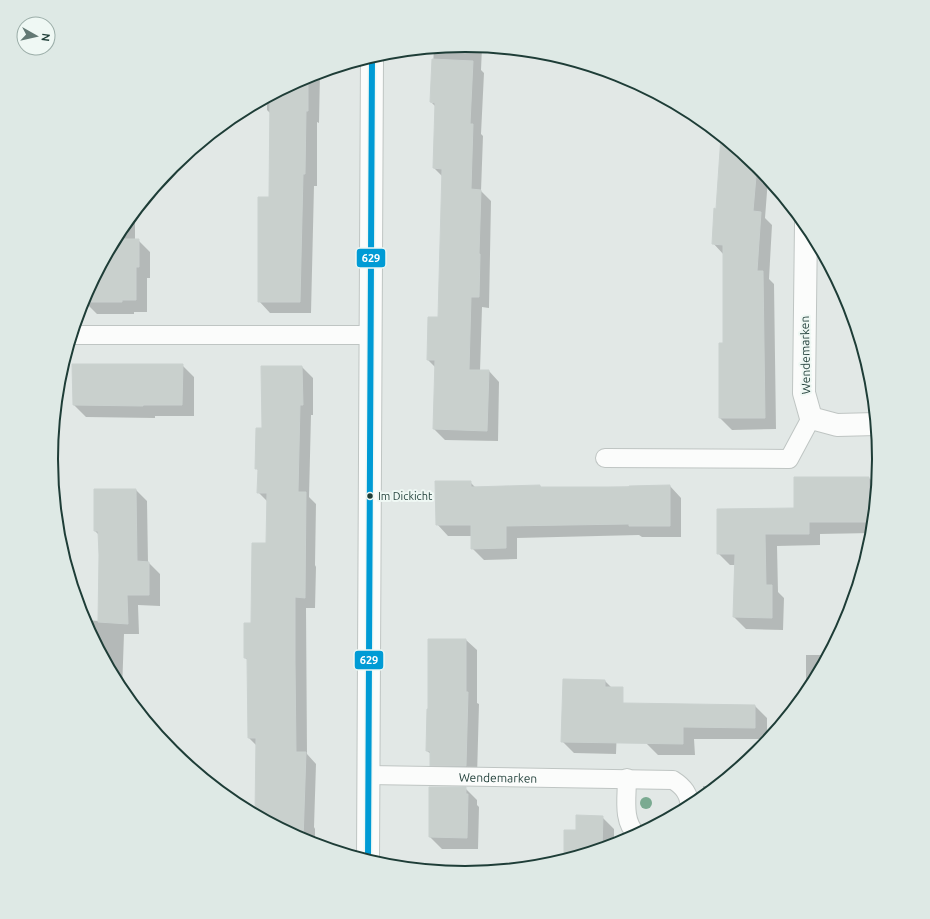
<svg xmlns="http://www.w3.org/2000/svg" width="930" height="919" viewBox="0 0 930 919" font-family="Ubuntu,sans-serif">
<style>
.shadow{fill:#0003}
.building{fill:#c9d0cd;stroke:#cad1cf}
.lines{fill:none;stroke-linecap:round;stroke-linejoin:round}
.service-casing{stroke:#bfc5c3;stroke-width:20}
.minor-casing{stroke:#bfc5c3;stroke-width:24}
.tertiary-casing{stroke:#bfc5c3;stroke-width:24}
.service{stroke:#fbfcfb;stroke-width:18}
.minor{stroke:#fbfcfb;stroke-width:22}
.tertiary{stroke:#fbfcfb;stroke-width:22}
.bus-1-casing{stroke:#eff8f4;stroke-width:9}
.bus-1{stroke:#009bd5;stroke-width:6}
.tree{fill:#7aaa91}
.bus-dot{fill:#1e3d37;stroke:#eff8f4;stroke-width:1.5}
.labels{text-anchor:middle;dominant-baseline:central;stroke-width:4;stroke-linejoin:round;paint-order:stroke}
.bus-label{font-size:11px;fill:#1e3d37;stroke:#eff8f4;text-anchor:start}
.street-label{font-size:12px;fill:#1e3d37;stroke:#eff8f4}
.rim{fill:none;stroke:#1e3d37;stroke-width:2}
.line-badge{stroke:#eff8f4;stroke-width:1.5}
.badge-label{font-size:11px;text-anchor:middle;font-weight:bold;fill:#fff}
</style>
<rect width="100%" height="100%" fill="#e2e8e6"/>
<path class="shadow" d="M 465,45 L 482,47 L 481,70 L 484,73 L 481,134 L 483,136 L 481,191 L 491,201 L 489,308 L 482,307 L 480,371 L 489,371 L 499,382 L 498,441 L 445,440 L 434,429 L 436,368 L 428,360 L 439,318 L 443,177 L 434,168 L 436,107 L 431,102 L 434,48 Z
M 320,72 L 319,123 L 317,122 L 317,186 L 314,186 L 311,313 L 270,313 L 259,301 L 270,198 L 271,114 L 267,110 L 267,97 L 307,76 Z
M 722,137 L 758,167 L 768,179 L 765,218 L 772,225 L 769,279 L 774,284 L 776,429 L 732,430 L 720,418 L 724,344 L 724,255 L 713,243 L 717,210 Z
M 135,211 L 135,240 L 138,240 L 150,252 L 150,278 L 147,278 L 147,312 L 134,312 L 134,314 L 97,314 L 85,302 L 85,295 L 120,229 Z
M 73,365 L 182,365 L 194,377 L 194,416 L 155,416 L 155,418 L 86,417 L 74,405 Z
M 262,367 L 302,367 L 313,378 L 313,415 L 311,415 L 309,497 L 316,504 L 315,565 L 316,567 L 315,608 L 306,608 L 307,754 L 316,764 L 314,827 L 315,829 L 315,838 L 352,856 L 306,842 L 256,816 L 257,746 L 249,738 L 248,660 L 245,658 L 267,544 L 268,502 L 258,492 L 259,471 L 256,468 L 263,429 Z
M 869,478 L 877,486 L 872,533 L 820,534 L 820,545 L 777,546 L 778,592 L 784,598 L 783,630 L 746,629 L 734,617 L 735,565 L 730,565 L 718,553 L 795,509 Z
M 470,482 L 476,488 L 540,486 L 542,488 L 670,486 L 681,498 L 681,537 L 642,537 L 639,535 L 517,538 L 517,559 L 484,560 L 472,548 L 472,536 L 448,536 L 437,524 Z
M 136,490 L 147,501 L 148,562 L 160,574 L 160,606 L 138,605 L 139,634 L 124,634 L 122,691 L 83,620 L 99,621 L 99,535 L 95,531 Z
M 466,640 L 477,650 L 477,703 L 479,704 L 477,777 L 442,776 L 431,765 L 431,754 L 427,751 Z
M 806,655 L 828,655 L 806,694 Z
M 605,681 L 617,693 L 618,700 L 616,754 L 574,753 L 562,741 Z
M 645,705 L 755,706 L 767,718 L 767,739 L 694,739 L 695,755 L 658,755 L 646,743 Z
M 703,786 L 718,786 L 703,798 Z
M 465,788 L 477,800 L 477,805 L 479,807 L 478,849 L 442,849 L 430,837 Z
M 602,817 L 614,829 L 614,845 L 565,860 L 577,831 Z"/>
<path class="building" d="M 432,59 L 473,61 L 470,124 L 473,124 L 471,189 L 481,190 L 479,254 L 480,254 L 479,297 L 471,297 L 469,370 L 489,370 L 487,431 L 433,429 L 435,360 L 427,360 L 428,317 L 438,317 L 442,169 L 433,168 L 435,103 L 430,102 Z
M 308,76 L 308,111 L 306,111 L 305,174 L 303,174 L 300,302 L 258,302 L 258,197 L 269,197 L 270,96 Z
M 721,136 L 757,165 L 753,211 L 761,212 L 757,271 L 763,271 L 765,418 L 719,418 L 719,343 L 723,343 L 723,245 L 712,244 L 714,208 L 716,209 Z
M 115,239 L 139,239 L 139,267 L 136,267 L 136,300 L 122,300 L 122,302 L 82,302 Z
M 72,364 L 183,364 L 182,405 L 143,405 L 143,406 L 73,405 Z
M 261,366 L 302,366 L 303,405 L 300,405 L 298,492 L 306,492 L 305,598 L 295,597 L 295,661 L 296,752 L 306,752 L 303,841 L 255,815 L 256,738 L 248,738 L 247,658 L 244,658 L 244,623 L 251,623 L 252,543 L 266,543 L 267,493 L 257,493 L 258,469 L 255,469 L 256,428 L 262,428 Z
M 794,477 L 869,477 L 869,522 L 809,522 L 809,534 L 765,534 L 766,585 L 772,585 L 772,618 L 733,617 L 735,554 L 717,554 L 717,509 L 794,508 Z
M 435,481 L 471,481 L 471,487 L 540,485 L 540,487 L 629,487 L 629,486 L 670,485 L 670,526 L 629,526 L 629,524 L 506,526 L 506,548 L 471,549 L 471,525 L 436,525 Z
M 94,489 L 136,489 L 137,561 L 149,562 L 149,595 L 127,595 L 128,624 L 98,622 L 99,555 L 98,531 L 94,531 Z
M 428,639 L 466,639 L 466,692 L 468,692 L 466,766 L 430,766 L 430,751 L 426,751 L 427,709 L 428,709 Z
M 563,679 L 605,680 L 605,687 L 623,687 L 623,703 L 755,705 L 755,728 L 683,727 L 683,744 L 561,742 Z
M 429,787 L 466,787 L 466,794 L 468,794 L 467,838 L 429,837 Z
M 576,815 L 603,816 L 602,849 L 564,861 L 564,830 L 576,830 Z"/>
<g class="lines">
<defs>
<g id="service">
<path d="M 72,335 L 371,335"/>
<path d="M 605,458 L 789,459 L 811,418"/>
<path id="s1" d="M 368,775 L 673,780 C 684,787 689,794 690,807"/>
<path d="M 627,778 C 627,798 622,821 637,835"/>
</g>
<path id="minor" d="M 806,224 L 804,393 L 811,418 L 837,425 L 876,424"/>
<path id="tertiary" d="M 368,861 L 372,57"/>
</defs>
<use href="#service" class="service-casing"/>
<use href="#minor" class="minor-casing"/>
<use href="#tertiary" class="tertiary-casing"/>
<use href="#service" class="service"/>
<use href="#minor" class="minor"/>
<use href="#tertiary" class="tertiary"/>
<defs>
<path id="bus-1" d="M 368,861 L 372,57"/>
</defs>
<use href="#bus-1" class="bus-1-casing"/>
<use href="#bus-1" class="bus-1"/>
</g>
<circle class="tree" cx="646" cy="803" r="6"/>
<circle class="bus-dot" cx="370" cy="496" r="3.5"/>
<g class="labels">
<g class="bus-label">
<text x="378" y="496">Im Dickicht</text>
</g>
<g class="street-label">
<text transform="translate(805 355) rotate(-91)">Wendemarken</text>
<text stroke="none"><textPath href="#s1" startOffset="130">Wendemarken</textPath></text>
</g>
</g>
<path d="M0 0H930V919H0ZM58 459a407 407 0 1 1 814 0a407 407 0 1 1-814 0Z" fill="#dee9e5" fill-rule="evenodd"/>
<path class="rim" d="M58 459a407 407 0 1 1 814 0a407 407 0 1 1-814 0Z"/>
<g class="line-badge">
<rect x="356" y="248" width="30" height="20" rx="4" fill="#009bd5"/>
<rect x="354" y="650" width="30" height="20" rx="4" fill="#009bd5"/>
</g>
<g class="badge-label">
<text x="371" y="262">629</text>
<text x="369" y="664">629</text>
</g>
<g transform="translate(36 36) rotate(98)"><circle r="19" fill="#eff8f4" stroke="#9bada8"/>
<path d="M0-3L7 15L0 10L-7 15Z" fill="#637974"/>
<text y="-6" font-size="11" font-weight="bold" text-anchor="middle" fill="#1e3d37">N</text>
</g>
</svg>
